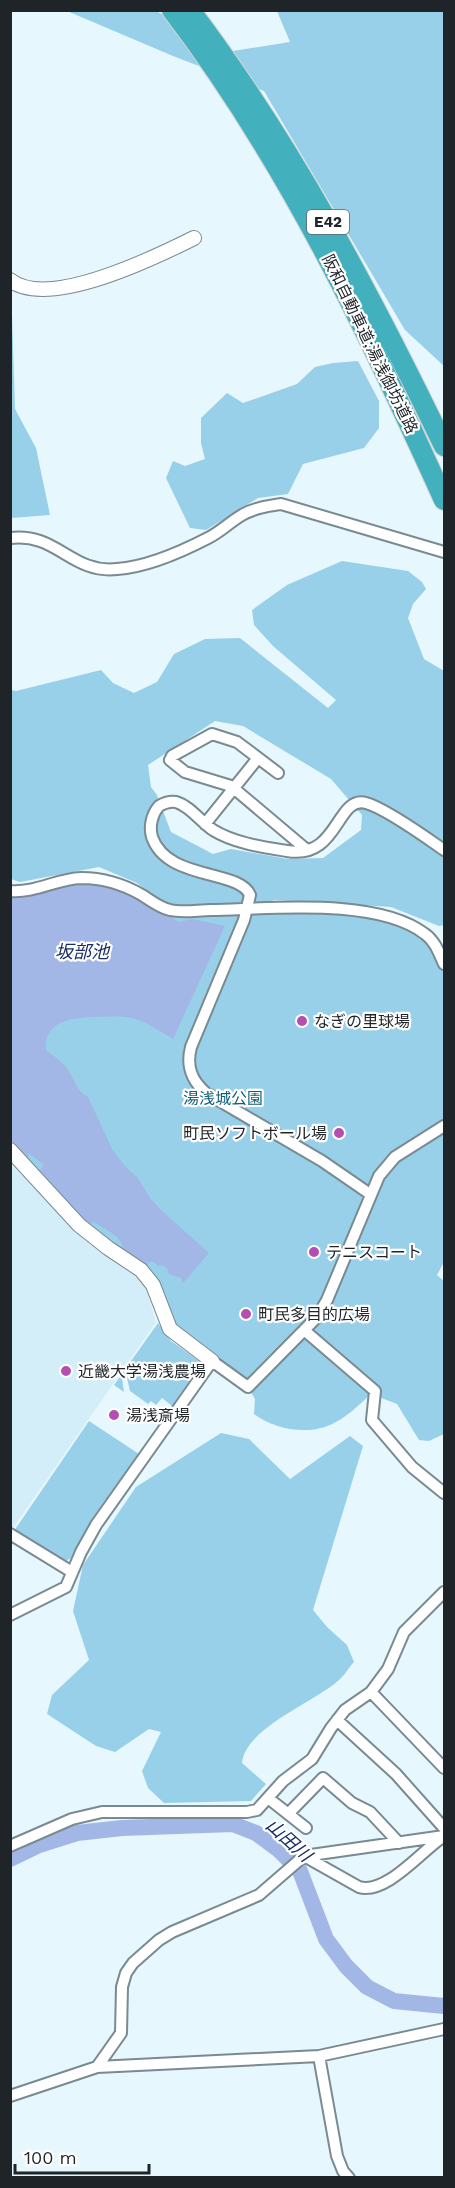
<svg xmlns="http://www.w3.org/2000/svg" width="455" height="2188" viewBox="0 0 455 2188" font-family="'Work Sans','Noto Sans JP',sans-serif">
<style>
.built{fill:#d4eef9}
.green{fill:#97d0e8;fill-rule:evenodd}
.water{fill:#a3b7e6}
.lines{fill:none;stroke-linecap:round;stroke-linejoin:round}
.river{stroke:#a3b7e6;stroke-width:16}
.minor-casing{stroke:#7a8a91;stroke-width:14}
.tertiary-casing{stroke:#7a8a91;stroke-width:16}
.motorway-casing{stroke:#d2d3d4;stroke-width:22}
.minor{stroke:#fff;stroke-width:10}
.tertiary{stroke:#fff;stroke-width:14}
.motorway{stroke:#42b1bd;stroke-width:20}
.poi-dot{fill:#b44eb3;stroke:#fff;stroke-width:2}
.labels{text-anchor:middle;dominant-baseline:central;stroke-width:4.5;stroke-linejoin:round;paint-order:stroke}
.shield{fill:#fff;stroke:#626668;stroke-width:1.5}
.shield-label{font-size:15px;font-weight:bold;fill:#1e2427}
.street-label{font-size:16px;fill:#1e2427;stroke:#fff}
.poi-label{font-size:16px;fill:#1e2427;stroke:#fff;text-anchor:start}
.park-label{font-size:16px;fill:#126079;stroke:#fff}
.water-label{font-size:18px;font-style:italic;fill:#192c63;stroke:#fff}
</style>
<rect width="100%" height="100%" fill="#e6f7fe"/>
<path class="built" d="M 10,1163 L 86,1241 L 102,1254 L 131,1270 L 145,1284 L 156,1322 L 13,1528 L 10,1527 Z"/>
<path class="green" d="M 67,11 L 156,11 L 233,51 L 290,42 L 277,11 L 444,11 L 444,366 L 405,330 L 264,91 L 173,56 Z
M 10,314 L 12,314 L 15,409 L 36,448 L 50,515 L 11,518 Z
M 358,361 L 379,401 L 379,428 L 364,448 L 303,464 L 288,494 L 258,498 L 206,530 L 190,528 L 166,478 L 173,461 L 185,466 L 205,459 L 201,443 L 201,418 L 227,393 L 243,403 L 297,384 L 315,367 L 333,363 Z
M 342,561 L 408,571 L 422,582 L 426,589 L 413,604 L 408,618 L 424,659 L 444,671 L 444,925 L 439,926 L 391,907 L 274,900 L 256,909 L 346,910 L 414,927 L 444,964 L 444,1262 L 437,1275 L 444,1281 L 444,1434 L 429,1441 L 419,1440 L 397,1404 L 371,1394 C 360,1404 348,1416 334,1423 C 310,1436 275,1430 254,1414 L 255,1399 L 248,1387 L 176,1335 L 157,1296 L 11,1150 L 10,891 L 101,880 L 172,910 L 137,883 L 99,867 L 20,882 L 11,879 L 11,690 L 16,691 L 101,670 L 113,683 L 134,693 L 157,682 L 174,654 L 205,639 L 240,638 L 328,708 L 336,700 L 273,646 L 254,625 L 252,610 L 287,585 ZM 215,721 L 243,726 L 331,779 L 362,815 L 361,830 L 323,858 L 288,859 L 231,849 L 213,854 L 171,832 L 157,795 L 151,787 L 148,765 Z
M 158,1323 L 171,1341 L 202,1363 L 172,1406 L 162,1398 L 156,1405 L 151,1401 L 148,1404 L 130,1391 L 127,1378 L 122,1379 L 124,1392 L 114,1385 Z
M 89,1421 L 139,1454 L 89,1525 L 74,1556 L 63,1563 L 14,1531 Z
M 221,1433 L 249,1439 L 290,1479 L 350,1436 L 363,1446 L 313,1610 L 327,1627 L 347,1645 L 354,1662 C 349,1667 345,1675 339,1680 C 315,1702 245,1728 242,1763 L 266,1784 L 251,1801 L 164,1803 L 148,1788 L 142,1771 L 161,1732 L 149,1729 L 115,1752 L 96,1746 L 47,1714 L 52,1695 L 89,1660 L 73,1611 L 83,1565 L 136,1487 Z"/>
<path class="water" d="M 95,884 L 130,894 L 179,922 L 192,919 L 225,926 L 173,1039 C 161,1032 149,1023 135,1019 C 121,1015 107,1017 93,1017 C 71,1018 44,1021 46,1050 C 53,1056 63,1062 68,1070 C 75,1080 76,1091 88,1097 L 112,1149 L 125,1166 L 138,1178 L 150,1198 L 161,1210 L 209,1253 L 183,1283 L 181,1278 L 169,1274 L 167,1268 L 161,1265 L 158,1266 L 154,1262 L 149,1262 L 147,1265 L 121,1249 L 122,1244 L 116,1236 L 96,1223 L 93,1222 L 88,1225 L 38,1171 L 43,1167 L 43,1164 L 28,1153 L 29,1161 L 11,1141 L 10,896 L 38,894 L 71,885 Z"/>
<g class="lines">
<path class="river" d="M 10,1859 L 39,1845 L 77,1833 L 122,1828 L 233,1824 L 256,1833 L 279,1850 L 300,1871 L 326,1939 L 346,1966 L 367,1987 L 394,2001 L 444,2006"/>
<defs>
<path id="minor" d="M 10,538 C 57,532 71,574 117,569 C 147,567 181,552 208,538 C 220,532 230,522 242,515 C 254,508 268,506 281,504 L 444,552
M 278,773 L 237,742 L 212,734 L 172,756 L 170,760 L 185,772 L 231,786 L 307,850
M 205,824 L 258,758
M 10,891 C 36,893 56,879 81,878 C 104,878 123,884 142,895 C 150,900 160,908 170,910 C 183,913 198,910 211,910 C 269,909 377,897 425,934 C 435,941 439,953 444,964
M 370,1194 L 322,1161 L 206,1093 C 191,1080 186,1066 191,1047 L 244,920 L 250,895 C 239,869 167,881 152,837 C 149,826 152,814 159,806 C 164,803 170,801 176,802 C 190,806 201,822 213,830 C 234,843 262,847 287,851 C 339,860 336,795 366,803 C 385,808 427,838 444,850
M 304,1330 L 375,1391 L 372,1420 L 412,1467 L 444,1493
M 10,1534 L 72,1572
M 10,1615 L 66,1587 L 81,1552 L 96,1525 L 212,1361 L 248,1387 L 317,1317 L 327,1300 L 379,1176 L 395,1157 L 444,1126
M 371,1692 L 444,1768
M 337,1720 L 396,1774 L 444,1828
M 268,1798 L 306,1828
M 288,1814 L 323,1778 L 352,1803 L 370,1812 L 399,1843
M 10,1846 L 72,1819 L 102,1812 L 247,1812 L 257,1810 L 283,1781 L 312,1759 L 331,1728 L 345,1710 L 371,1692 L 388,1669 L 404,1632 L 444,1592
M 304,1856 L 359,1887 C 385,1895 420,1853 440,1839
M 319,2056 L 337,2156 L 343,2171 L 349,2178
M 97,2067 L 121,2033 L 122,1987 L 126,1973 L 133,1963 L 159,1940 L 172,1932 L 259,1895 L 304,1856 L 444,1836
M 10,2096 L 97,2067 L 319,2056 L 444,2029"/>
<path id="tertiary" d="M 10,280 C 48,310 156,257 194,238
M 10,1150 L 79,1225 L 108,1248 L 141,1270 L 153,1285 L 170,1329 L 212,1361"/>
<path id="motorway" d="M 172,10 C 286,159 367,330 444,500
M 190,10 C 292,145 371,295 444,446"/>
</defs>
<use href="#minor" class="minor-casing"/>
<use href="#tertiary" class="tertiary-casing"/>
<use href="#motorway" class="motorway-casing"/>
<use href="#minor" class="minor"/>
<use href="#tertiary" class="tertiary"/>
<use href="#motorway" class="motorway"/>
</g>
<g class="poi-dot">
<circle cx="302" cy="1021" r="6"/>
<circle cx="339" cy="1133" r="6"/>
<circle cx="314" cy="1252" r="6"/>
<circle cx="246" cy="1314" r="6"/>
<circle cx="66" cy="1371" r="6"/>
<circle cx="114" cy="1415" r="6"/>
</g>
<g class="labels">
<rect class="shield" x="307" y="210" width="42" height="24" rx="4.5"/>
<g class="shield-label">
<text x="328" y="222">E42</text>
</g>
<g class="street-label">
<text transform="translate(370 344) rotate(64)">阪和自動車道;湯浅御坊道路</text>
</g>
<g class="poi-label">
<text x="314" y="1021">なぎの里球場</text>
<text x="327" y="1133" text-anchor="end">町民ソフトボール場</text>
<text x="326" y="1252">テニスコート</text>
<text x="258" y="1314">町民多目的広場</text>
<text x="78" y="1371">近畿大学湯浅農場</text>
<text x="126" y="1415">湯浅斎場</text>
</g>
<g class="park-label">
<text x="223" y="1098">湯浅城公園</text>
</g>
<g class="water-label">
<text x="82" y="951">坂部池</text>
<text transform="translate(289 1840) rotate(42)">山田川</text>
</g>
</g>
<rect width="455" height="2188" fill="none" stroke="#1e2427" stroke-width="24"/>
<path d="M15 2164v9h134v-9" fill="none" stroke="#1e2427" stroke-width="3"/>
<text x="24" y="2164" font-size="18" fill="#1e2427" stroke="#ffffff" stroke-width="4.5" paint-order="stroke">100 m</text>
</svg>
